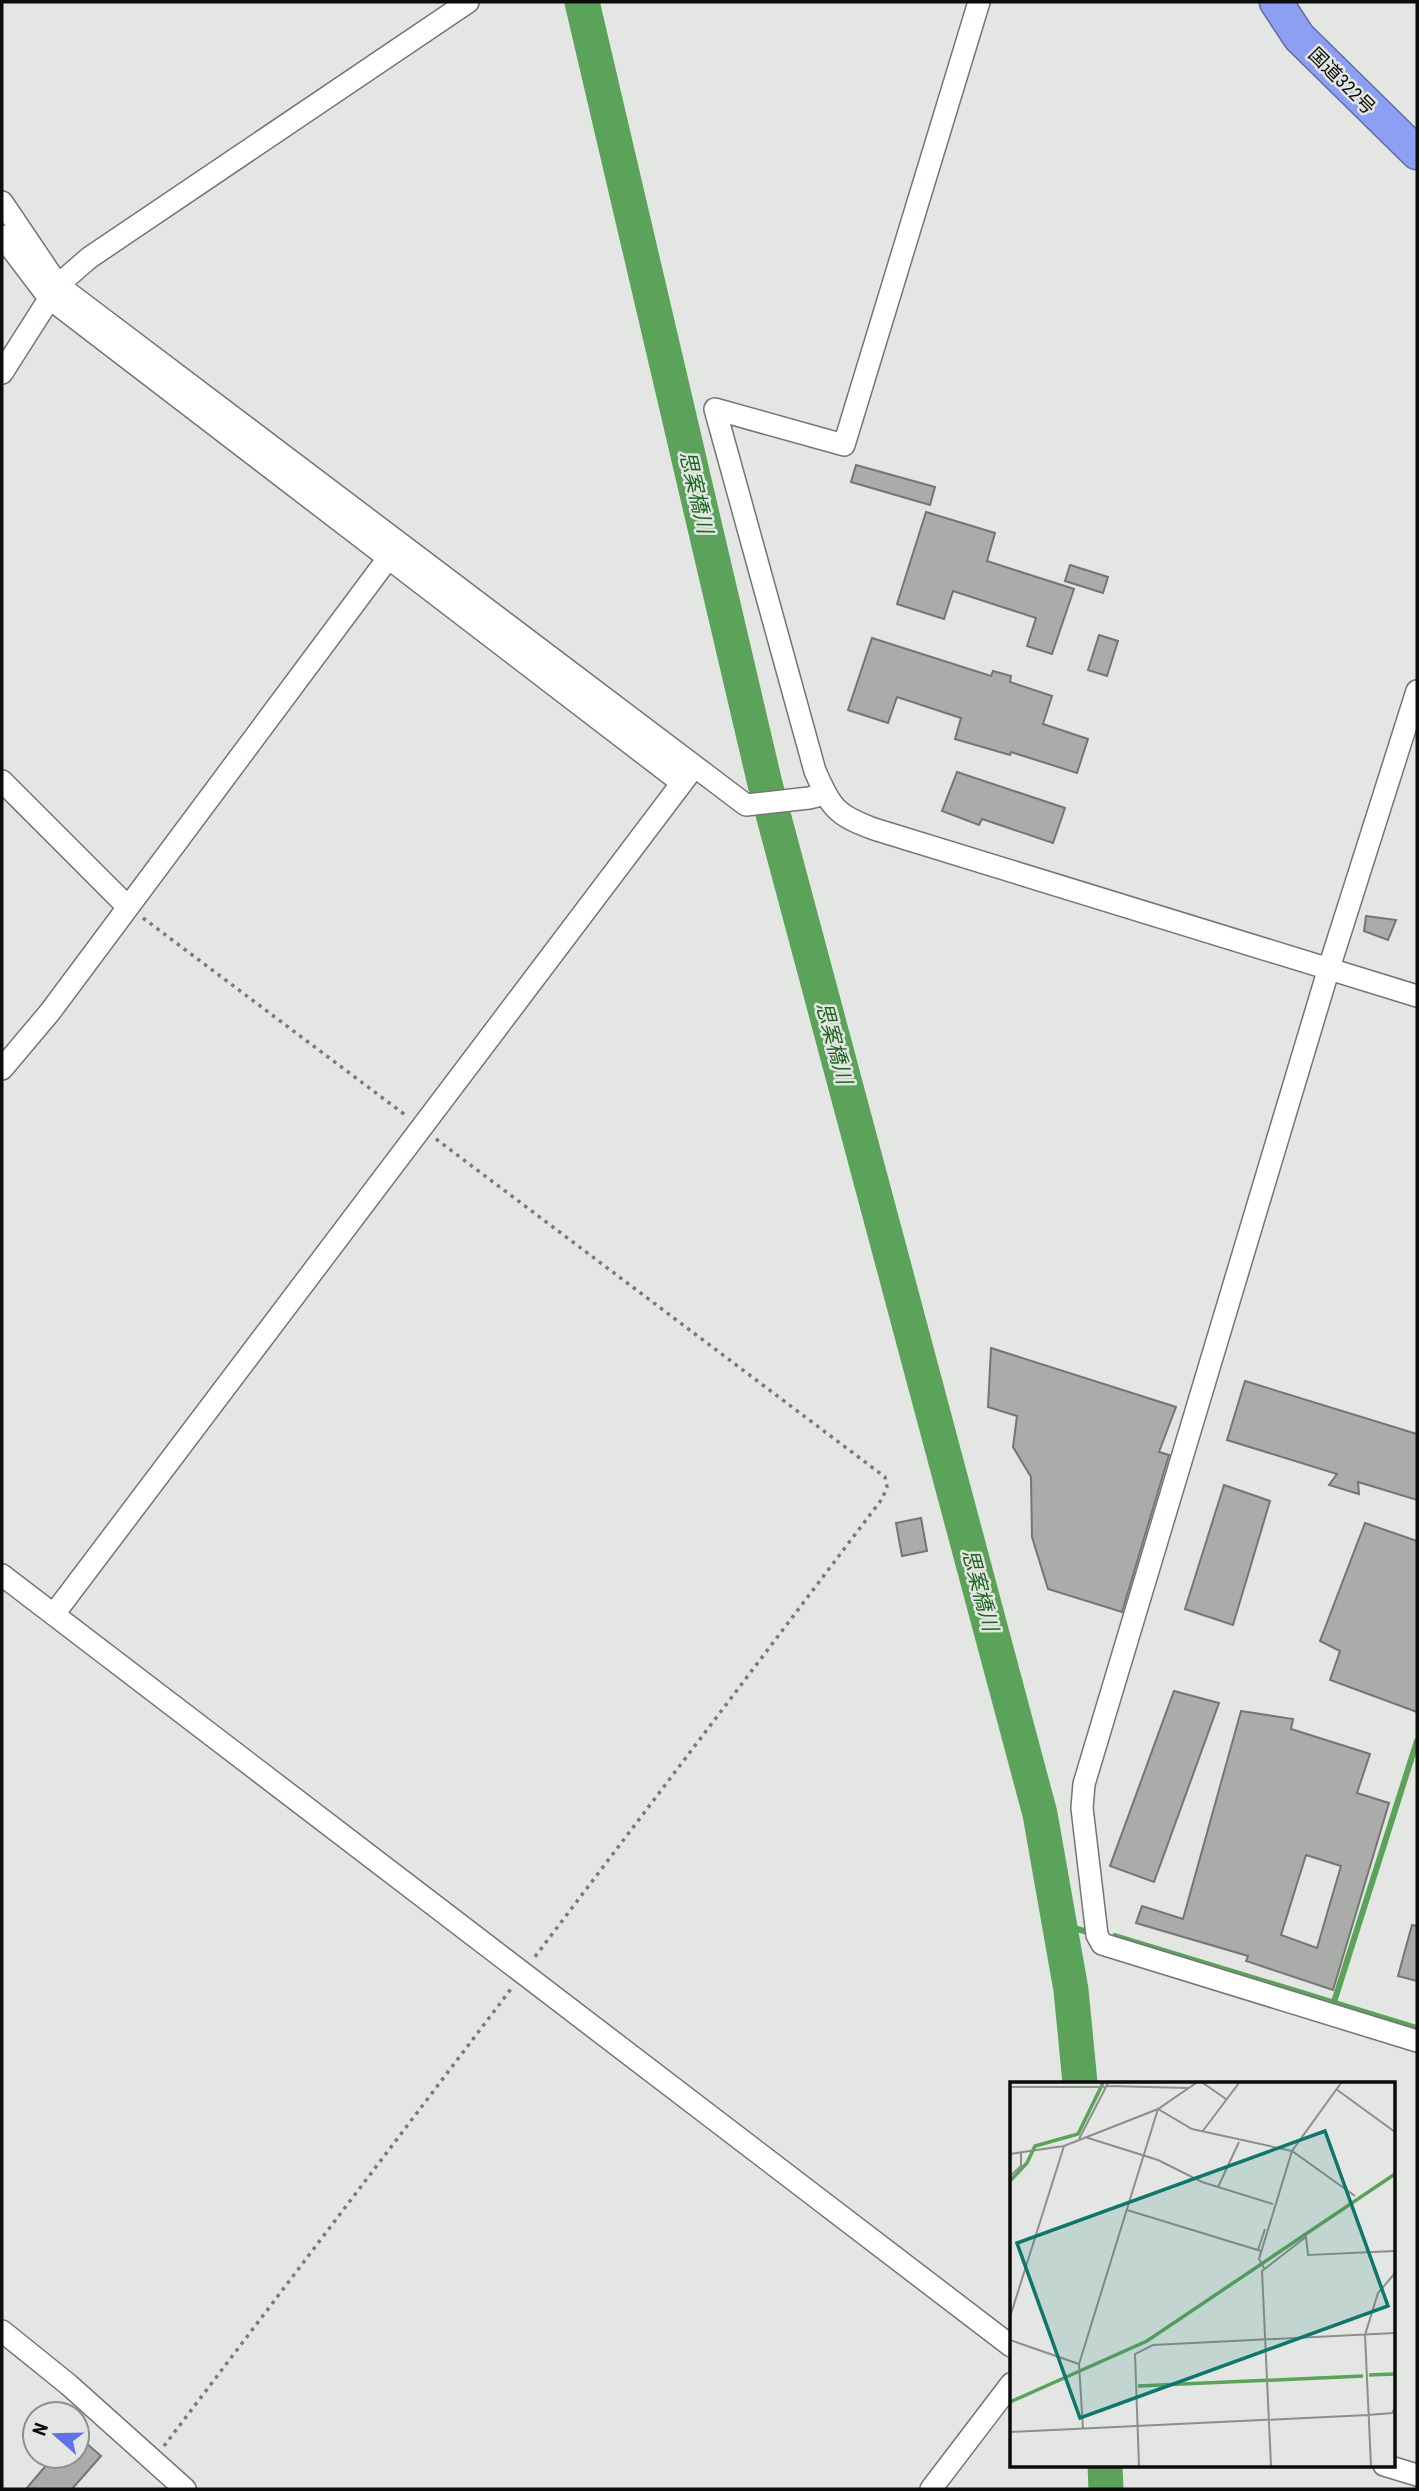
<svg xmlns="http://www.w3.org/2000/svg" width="1419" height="2491" viewBox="0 0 1419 2491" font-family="'Roboto Condensed','Noto Sans JP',sans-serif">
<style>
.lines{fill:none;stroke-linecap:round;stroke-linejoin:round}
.stream{stroke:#5ba35a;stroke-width:6}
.river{stroke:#5ba35a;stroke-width:35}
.building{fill:#a9aca8;stroke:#737673;stroke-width:2;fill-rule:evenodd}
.minor-casing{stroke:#737673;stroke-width:24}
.highway-casing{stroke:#606ca1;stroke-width:35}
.path{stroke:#797b78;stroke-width:3.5;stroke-dasharray:3.5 5;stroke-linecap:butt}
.minor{stroke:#fff;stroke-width:21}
.highway{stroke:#8d9ff2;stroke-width:32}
.labels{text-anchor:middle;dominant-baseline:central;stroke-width:5;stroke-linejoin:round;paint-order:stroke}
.street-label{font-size:19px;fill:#0c0d0b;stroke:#e3e6e2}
.water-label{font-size:21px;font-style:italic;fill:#1c661f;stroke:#e3e6e2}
.inset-river{fill:none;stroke:#5ba35a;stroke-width:3.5}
.inset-road{fill:none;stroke:#8d8f8c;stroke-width:2}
.view{fill:#0f766e;fill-opacity:0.15;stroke:#0f766e;stroke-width:3.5}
.inset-edge{fill:none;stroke:#0c0d0b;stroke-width:3.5}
</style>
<rect width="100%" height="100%" fill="#e3e6e2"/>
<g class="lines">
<path class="stream" d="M 1060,1924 L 1091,1933
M 1115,1936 L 1417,2028
M 1334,2002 L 1417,1741"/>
<path class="river" d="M 582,2 L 765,784 L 1040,1814 L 1071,1990 L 1080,2083
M 1105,2465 L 1106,2489"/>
</g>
<path class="building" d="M 856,465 L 935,487 L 930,505 L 851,482 Z
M 926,512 L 995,533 L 987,561 L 1074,589 L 1052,654 L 1027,646 L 1036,618 L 953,591 L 944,619 L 897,604 Z
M 1070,565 L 1108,577 L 1103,593 L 1065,581 Z
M 1099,635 L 1118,641 L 1107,676 L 1088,670 Z
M 872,638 L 991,676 L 993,671 L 1011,676 L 1010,682 L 1052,696 L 1043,724 L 1088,739 L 1077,773 L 1011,752 L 1010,755 L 955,739 L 961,718 L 897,697 L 888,723 L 848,710 Z
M 957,772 L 1065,808 L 1053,843 L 982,819 L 979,825 L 942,811 Z
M 1366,916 L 1396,920 L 1388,940 L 1364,931 Z
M 991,1348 L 1176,1407 L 1159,1452 L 1169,1455 L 1122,1612 L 1048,1589 L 1032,1537 L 1031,1477 L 1013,1447 L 1017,1416 L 988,1407 Z
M 1245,1381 L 1417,1434 L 1417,1500 L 1358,1482 L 1359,1494 L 1329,1485 L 1337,1474 L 1227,1440 Z
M 1224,1485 L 1270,1501 L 1233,1625 L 1185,1609 Z
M 921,1518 L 927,1551 L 902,1556 L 896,1523 Z
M 1365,1523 L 1417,1541 L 1417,1712 L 1330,1680 L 1340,1651 L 1320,1641 Z
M 1174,1691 L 1219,1703 L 1154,1882 L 1110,1866 Z
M 1241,1711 L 1293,1719 L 1291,1729 L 1370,1754 L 1357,1793 L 1389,1803 L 1333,1990 L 1246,1961 L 1248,1956 L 1136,1923 L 1142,1906 L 1183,1919 ZM 1306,1855 L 1341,1866 L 1317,1948 L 1281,1935 Z
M 1412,1925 L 1417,1926 L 1417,1981 L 1398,1976 Z
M 77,2435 L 101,2456 L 72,2489 L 26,2489 L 54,2456 L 77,2456 Z"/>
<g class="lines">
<defs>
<path id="minor" d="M 979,2 L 844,445 L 715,409 L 815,771 C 831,808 836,815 874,829 L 1417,996
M 2,202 L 58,285 L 746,805 L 809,798 L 825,794
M 2,236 L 49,298 L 682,783
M 2,373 L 58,285 L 89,258 L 468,2
M 1417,691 L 1329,968 L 1084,1784 L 1082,1808 L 1097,1935 L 1102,1944 L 1417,2041
M 2,781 L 127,906
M 2,1069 L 50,1012 L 389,557
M 2,1575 L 1011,2346
M 54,1614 L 694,767
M 2,2331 L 69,2385 L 185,2489
M 1384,2465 L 1417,2475
M 931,2489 L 1011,2384"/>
<path id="highway" d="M 1276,2 L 1299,37 L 1417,153"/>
</defs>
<use href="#minor" class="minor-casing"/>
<use href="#highway" class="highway-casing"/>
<path class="path" d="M 143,918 L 408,1117
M 436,1139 L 885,1477 L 887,1487 L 882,1499 L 534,1958
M 164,2446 L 511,1989"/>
<use href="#minor" class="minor"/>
<use href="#highway" class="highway"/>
</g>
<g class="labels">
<g class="street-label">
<text transform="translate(1342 81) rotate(45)">国道322号</text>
</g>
<g class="water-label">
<text transform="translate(696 492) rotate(77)">思案橋川</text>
<text transform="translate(834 1043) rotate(75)">思案橋川</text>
<text transform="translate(980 1590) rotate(75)">思案橋川</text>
</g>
</g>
<g transform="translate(1010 2082)">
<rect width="385" height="385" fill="#e3e6e2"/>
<path class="inset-river" d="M 0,99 L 17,81 L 25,64 L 68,52 L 93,1M 359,293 L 385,292M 128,304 L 353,294M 0,320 L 137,259 L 385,92"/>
<path class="inset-road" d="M 193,1 L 216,17M 97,4 L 179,6M 0,5 L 96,5M 326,7 L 385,50M 192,50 L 229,1M 75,55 L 148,78 L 192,100 L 263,122M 69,57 L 98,1M 0,72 L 54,64 L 148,27 L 186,1M 0,94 L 11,84 L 11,70M 208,105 L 229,60M 117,128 L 251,169M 248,168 L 255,147M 254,186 L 249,177 L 282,69 L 331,1M 0,235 L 54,64M 0,258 L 69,282M 73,347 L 69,282 L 148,27 L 182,47 L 282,69 L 345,114M 0,350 L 358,333 L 382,331 L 385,326M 129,384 L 125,272 L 143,263 L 385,251M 261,384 L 252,189 L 296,155 L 298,173 L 385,169M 361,384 L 355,253 L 368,211 L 385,191"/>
<path class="view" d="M 315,49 L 378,224 L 70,336 L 7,161 Z"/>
<rect width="385" height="385" class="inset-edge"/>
</g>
<rect width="1419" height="2491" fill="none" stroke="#0c0d0b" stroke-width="7"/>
<g transform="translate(56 2435) rotate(290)"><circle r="33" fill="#e3e6e2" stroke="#8d8f8c" stroke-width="2"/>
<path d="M0-5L12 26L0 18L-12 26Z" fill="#6072e9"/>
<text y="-10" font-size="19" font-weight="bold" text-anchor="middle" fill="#0c0d0b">N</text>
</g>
</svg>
